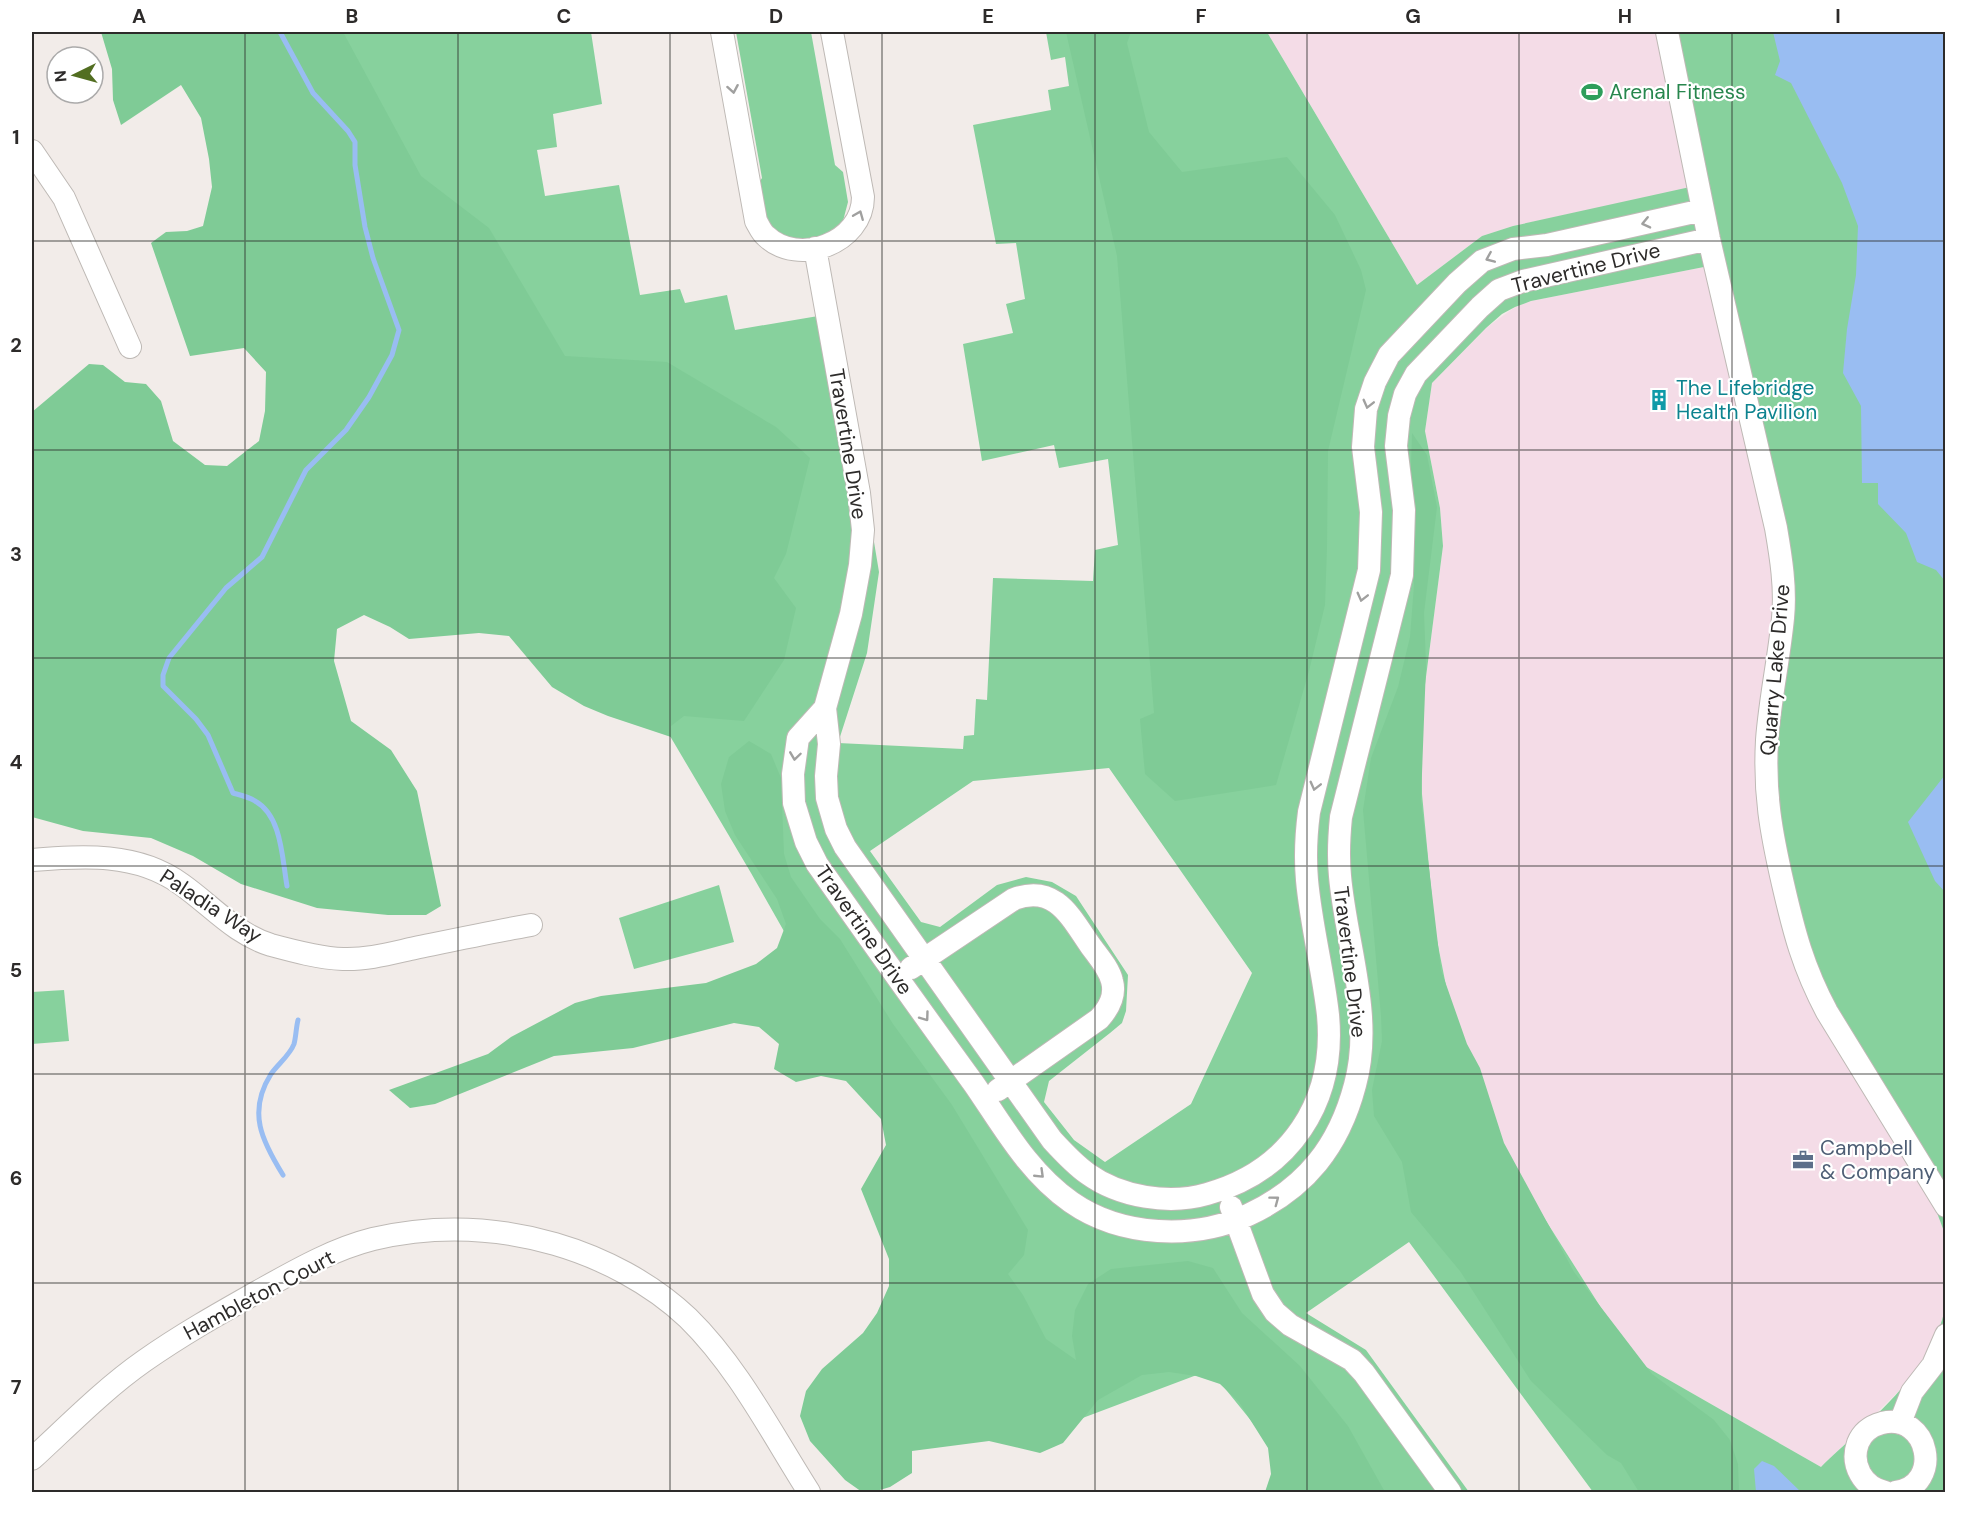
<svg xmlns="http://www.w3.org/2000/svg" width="1977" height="1524" viewBox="0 0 1977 1524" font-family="'DM Sans',sans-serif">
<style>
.commercial{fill:#f4dce7}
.green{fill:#87d19d;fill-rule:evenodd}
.forest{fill:#7fcb96}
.water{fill:#99bdf2}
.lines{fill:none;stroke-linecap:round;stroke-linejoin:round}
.stream{stroke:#99bdf2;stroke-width:5}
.minor-casing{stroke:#beb9b5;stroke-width:24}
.minor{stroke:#fff;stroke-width:22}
.oneway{stroke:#a0a09f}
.grid{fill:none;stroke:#2d2b2a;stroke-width:1.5;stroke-opacity:0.55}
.labels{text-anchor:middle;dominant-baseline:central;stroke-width:4.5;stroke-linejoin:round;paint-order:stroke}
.leisure-label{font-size:21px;fill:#27864d;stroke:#fff;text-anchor:start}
.street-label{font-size:21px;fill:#2d2b2a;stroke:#fff}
.culture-label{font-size:21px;fill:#0d838f;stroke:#fff;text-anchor:start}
.service-label{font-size:21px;fill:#4e5e75;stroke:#fff;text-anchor:start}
.neatline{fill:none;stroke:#2d2b2a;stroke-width:2}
.grid-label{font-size:20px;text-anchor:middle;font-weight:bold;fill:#2d2b2a}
</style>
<rect width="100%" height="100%" fill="#f2ece9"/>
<path class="commercial" d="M 1267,32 L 1657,32 L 1691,188 L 1513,226 L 1482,236 L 1417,285 Z
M 1709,266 L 1931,1197 L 1945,1234 L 1945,1308 L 1943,1322 L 1927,1358 L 1900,1390 L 1821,1467 L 1634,1360 L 1488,1129 L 1452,1016 L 1435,930 L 1428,870 L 1422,794 L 1421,738 L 1423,700 L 1443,546 L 1440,508 L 1425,431 L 1432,383 L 1486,328 L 1515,307 L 1531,301 Z"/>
<path class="green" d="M 184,32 L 591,32 L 602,104 L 553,114 L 557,147 L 537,150 L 545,196 L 619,185 L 640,295 L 680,289 L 685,303 L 727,295 L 735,330 L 836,313 L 879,572 L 867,653 L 838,743 L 963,749 L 964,736 L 974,735 L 976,699 L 987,700 L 993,578 L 1093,581 L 1095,550 L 1118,545 L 1108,459 L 1059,468 L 1054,445 L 982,461 L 963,344 L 1013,333 L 1006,304 L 1025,299 L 1016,243 L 996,244 L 973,125 L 1051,110 L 1048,90 L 1069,86 L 1065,57 L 1051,60 L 1046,32 L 1267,32 L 1417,285 L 1482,236 L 1513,226 L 1690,187 L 1657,32 L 1945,32 L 1945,1234 L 1931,1197 L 1817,1016 L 1792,960 L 1784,930 L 1761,827 L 1775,614 L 1775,568 L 1709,266 L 1531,301 L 1515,307 L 1502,314 L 1486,328 L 1432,383 L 1425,431 L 1440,508 L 1443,546 L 1423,700 L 1421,738 L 1422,794 L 1435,930 L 1452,1016 L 1488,1129 L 1634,1360 L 1821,1467 C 1867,1422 1932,1374 1945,1308 L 1945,1492 L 1593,1492 L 1409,1242 L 1306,1313 L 1366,1350 L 1469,1492 L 1309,1492 L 1210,1370 L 1064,1425 L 751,873 L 657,714 ZM 1109,768 L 1252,973 L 1191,1104 L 1105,1162 L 1074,1140 L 1044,1102 L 1049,1081 L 1110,1033 L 1122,1023 L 1126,1011 L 1128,975 L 1076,896 L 1052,882 L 1026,877 L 997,885 L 940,927 L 921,922 L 870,851 L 973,781 Z
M 736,32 L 811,32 L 835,165 L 843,172 L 848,202 L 843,221 L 832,233 L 799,241 L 772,233 L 756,187 L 762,178 Z
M 719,885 L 734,942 L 634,969 L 619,918 Z
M 64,990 L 69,1041 L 32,1044 L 32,992 Z"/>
<path class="forest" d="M 101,32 L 343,32 L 421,176 L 489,228 L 565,356 L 667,362 L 776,427 L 810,458 L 786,554 L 774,578 L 796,608 L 784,660 L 744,721 L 684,716 L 671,726 L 671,737 L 608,716 L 584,706 L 552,687 L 509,636 L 479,633 L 409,639 L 390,627 L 364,615 L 337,629 L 334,661 L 351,721 L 391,750 L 417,791 L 441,906 L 426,915 L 388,915 L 317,908 L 241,884 L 193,856 L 151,838 L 83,831 L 32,817 L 32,412 L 89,364 L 103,365 L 125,382 L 146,384 L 161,401 L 173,441 L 205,465 L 227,466 L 259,441 L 265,411 L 266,372 L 244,348 L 190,356 L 151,243 L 166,232 L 187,231 L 203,226 L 212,187 L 209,159 L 201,118 L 181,85 L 121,125 L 113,100 L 112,69 Z
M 1066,32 L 1131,32 L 1127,43 L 1149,132 L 1182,172 L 1287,157 L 1335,215 L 1361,270 L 1366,290 L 1328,451 L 1327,548 L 1325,605 L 1309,671 L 1276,785 L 1175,801 L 1145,774 L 1140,719 L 1154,713 L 1117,256 Z
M 1412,433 L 1427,455 L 1437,507 L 1424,613 L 1426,666 L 1421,800 L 1441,970 L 1467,1044 L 1480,1068 L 1504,1143 L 1574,1272 L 1652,1374 L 1714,1420 L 1730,1440 L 1738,1464 L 1739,1492 L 1639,1492 L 1621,1463 L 1607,1455 L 1531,1381 L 1460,1271 L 1411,1212 L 1402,1162 L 1374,1116 L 1372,1090 L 1382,1041 L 1381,1016 L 1363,810 L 1371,758 L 1398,687 L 1410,637 L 1414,585 L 1409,532 Z
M 749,741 L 771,754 L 781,778 L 784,854 L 791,877 L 820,919 L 840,939 L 893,1024 L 952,1105 L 1028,1230 L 1024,1255 L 1008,1274 L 1023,1295 L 1046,1339 L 1076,1360 L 1072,1336 L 1075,1310 L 1088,1284 L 1111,1269 L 1188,1261 L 1213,1268 L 1242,1313 L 1300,1366 L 1348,1426 L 1385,1492 L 1265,1492 L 1271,1474 L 1268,1448 L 1239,1402 L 1220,1384 L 1196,1376 L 1169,1372 L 1142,1375 L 1098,1400 L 1063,1443 L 1040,1453 L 989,1441 L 912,1451 L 912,1473 L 890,1487 L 873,1492 L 862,1492 L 845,1480 L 810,1441 L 800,1416 L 806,1391 L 822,1369 L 863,1333 L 877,1313 L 889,1286 L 889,1259 L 861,1189 L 886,1145 L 881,1119 L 846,1081 L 821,1076 L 796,1082 L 774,1069 L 779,1044 L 759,1027 L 734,1023 L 633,1048 L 554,1056 L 435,1104 L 410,1108 L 389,1090 L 488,1054 L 511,1037 L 575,1003 L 601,996 L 706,983 L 756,964 L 777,948 L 786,924 L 777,899 L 735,835 L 725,811 L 721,784 L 729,757 Z"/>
<path class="water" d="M 1773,32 L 1945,32 L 1945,581 L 1936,570 L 1917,562 L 1906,533 L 1878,504 L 1878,483 L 1862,483 L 1861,406 L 1843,373 L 1847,329 L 1856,275 L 1858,226 L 1842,183 L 1791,83 L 1775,75 L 1780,61 Z
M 1945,775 L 1945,892 L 1935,881 L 1908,822 Z
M 1762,1461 L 1774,1466 L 1801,1492 L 1756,1492 L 1754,1469 Z"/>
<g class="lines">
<path class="stream" d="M 280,32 L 313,93 L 348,131 L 355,142 L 355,165 L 365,227 L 373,258 L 399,330 L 392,355 L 369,397 L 346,430 L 306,470 L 262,557 L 226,588 L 169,658 L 163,675 L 163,686 L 196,719 L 208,735 L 233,793 C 240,795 249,797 255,801 C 282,816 282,858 287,886
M 283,1175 C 262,1141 247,1112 271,1074 C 278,1064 290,1055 294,1044 C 296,1037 296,1028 298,1020"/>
<defs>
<path id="minor" d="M 722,32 L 756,221 C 759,226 761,232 766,236 C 798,267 863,243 863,197 L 832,32
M 1667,32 L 1709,239 L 1776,528 C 1781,557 1786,588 1783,618 C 1779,659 1770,699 1767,740 C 1764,793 1771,832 1783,884 C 1794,932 1803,967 1827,1012 L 1946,1206
M 32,151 L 64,198 L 130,347
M 815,248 L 859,493 L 863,530 L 860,565 L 851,614 L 825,708 L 829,744 L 826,776 L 827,798 L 836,829 L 845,847 L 1052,1140 C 1063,1152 1075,1165 1088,1174 C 1120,1197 1169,1205 1207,1194 C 1290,1171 1336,1102 1328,1015 C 1323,970 1311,925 1307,880 C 1305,857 1306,835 1309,812 L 1369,570 L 1371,512 L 1363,447 L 1366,409 L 1375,382 L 1389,355 L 1457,283 L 1482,261 L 1513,249 L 1547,245 L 1703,210
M 825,708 L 798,738 L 793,774 L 794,803 L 806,842 L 817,864 C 869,938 921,1011 974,1084 C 1003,1126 1028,1172 1071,1202 C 1121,1237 1194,1240 1248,1215 C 1306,1188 1339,1146 1355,1085 C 1374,1016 1346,945 1340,876 C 1338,856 1339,837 1341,817 L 1402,575 L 1404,510 L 1396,446 L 1399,416 L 1405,394 L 1416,374 L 1480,307 L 1499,290 L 1523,281 L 1709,239
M 32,860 C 83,856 137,852 181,884 C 211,905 235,934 271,945 C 293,951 319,958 343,959 C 367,960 392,953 415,948 C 454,940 492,932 531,925
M 911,968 L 1014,899 C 1055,884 1070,916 1090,945 C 1097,955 1109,968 1112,981 C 1116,996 1109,1008 1099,1019 L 998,1090
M 1231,1207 L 1263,1294 L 1275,1312 L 1290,1325 L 1352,1360 L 1364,1373 L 1450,1492
M 1900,1423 L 1912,1392 L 1933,1365 L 1946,1335
M 32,1459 C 68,1426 104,1389 144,1361 C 181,1335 220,1313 259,1291 C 295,1271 333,1249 373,1239 C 433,1225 496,1227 555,1244 C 603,1258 651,1283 688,1318 C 738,1367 772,1434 809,1492
M 1885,1492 C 1863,1487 1850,1465 1858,1443 C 1862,1433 1871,1426 1882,1423 C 1929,1412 1944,1485 1896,1492"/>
</defs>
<use href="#minor" class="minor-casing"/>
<use href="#minor" class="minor"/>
</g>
<defs><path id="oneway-chevron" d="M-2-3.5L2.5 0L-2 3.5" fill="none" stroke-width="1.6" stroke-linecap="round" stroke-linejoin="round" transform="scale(1.5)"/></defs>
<g class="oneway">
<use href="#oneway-chevron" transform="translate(733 89) rotate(80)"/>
<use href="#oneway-chevron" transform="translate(859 215) rotate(-68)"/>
<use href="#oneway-chevron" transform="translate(1646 223) rotate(167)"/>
<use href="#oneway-chevron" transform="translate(1490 258) rotate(157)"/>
<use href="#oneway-chevron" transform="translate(1368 404) rotate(104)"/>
<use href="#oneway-chevron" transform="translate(1362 597) rotate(104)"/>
<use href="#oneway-chevron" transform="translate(795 756) rotate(98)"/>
<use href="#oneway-chevron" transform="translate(1315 786) rotate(104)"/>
<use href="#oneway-chevron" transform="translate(925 1017) rotate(54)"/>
<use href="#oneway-chevron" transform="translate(1040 1174) rotate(44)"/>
<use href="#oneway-chevron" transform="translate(1275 1200) rotate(-37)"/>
</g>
<path class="grid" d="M 245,32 L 245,1492M 458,32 L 458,1492M 670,32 L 670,1492M 882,32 L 882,1492M 1095,32 L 1095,1492M 1307,32 L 1307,1492M 1519,32 L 1519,1492M 1732,32 L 1732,1492M 32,241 L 1946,241M 32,450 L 1946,450M 32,658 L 1946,658M 32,866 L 1946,866M 32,1074 L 1946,1074M 32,1283 L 1946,1283"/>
<defs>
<symbol id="stadium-bare" viewBox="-9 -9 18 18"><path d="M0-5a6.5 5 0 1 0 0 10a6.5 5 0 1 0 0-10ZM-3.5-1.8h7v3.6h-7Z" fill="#2e9e5b" stroke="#fff" stroke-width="2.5" paint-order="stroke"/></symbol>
<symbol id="building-bare" viewBox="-9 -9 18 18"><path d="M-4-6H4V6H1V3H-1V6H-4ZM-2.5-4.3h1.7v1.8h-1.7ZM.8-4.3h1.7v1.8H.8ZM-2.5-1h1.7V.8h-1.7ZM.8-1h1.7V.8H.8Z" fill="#0f9aa8" stroke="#fff" stroke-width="2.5" paint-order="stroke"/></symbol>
<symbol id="office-bare" viewBox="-9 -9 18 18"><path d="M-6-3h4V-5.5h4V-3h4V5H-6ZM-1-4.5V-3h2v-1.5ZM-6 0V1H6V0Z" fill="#5c6f8a" stroke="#fff" stroke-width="2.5" paint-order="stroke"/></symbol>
</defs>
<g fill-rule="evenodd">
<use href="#stadium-bare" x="1577" y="77" width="30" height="30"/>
<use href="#building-bare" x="1644" y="385" width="30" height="30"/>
<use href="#office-bare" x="1788" y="1145" width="30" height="30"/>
</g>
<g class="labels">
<g class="leisure-label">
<text x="1609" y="92">Arenal Fitness</text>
</g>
<g class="street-label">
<text transform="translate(1586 268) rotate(-14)">Travertine Drive</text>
<text transform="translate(848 444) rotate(81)">Travertine Drive</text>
<text transform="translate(1775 670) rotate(-85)">Quarry Lake Drive</text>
<text transform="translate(211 906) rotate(33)">Paladia Way</text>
<text transform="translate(864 930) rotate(55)">Travertine Drive</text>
<text transform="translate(1350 962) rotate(83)">Travertine Drive</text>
<text transform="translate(259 1295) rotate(-28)">Hambleton Court</text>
</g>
<g class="culture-label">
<text x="1676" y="388">The Lifebridge<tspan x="1676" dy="24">Health Pavilion</tspan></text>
</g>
<g class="service-label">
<text x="1820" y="1148">Campbell<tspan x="1820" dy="24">&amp; Company</tspan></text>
</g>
</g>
<rect width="1977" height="1524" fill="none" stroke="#ffffff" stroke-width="66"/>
<g transform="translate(75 75) rotate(265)"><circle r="28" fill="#ffffff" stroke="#abaaaa" stroke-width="1.5"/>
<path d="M0-4.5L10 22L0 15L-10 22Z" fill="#526e21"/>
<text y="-9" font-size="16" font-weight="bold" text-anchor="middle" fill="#2d2b2a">N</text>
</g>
<rect x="33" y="33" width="1911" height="1458" class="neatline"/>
<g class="grid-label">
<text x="139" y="23">A</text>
<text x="352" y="23">B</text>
<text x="564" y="23">C</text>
<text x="776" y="23">D</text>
<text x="988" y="23">E</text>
<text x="1201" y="23">F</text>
<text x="1413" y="23">G</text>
<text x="1625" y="23">H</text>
<text x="1838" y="23">I</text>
<text x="16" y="144">1</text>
<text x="16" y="352">2</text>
<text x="16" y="561">3</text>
<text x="16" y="769">4</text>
<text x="16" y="977">5</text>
<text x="16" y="1185">6</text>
<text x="16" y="1394">7</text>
</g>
</svg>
